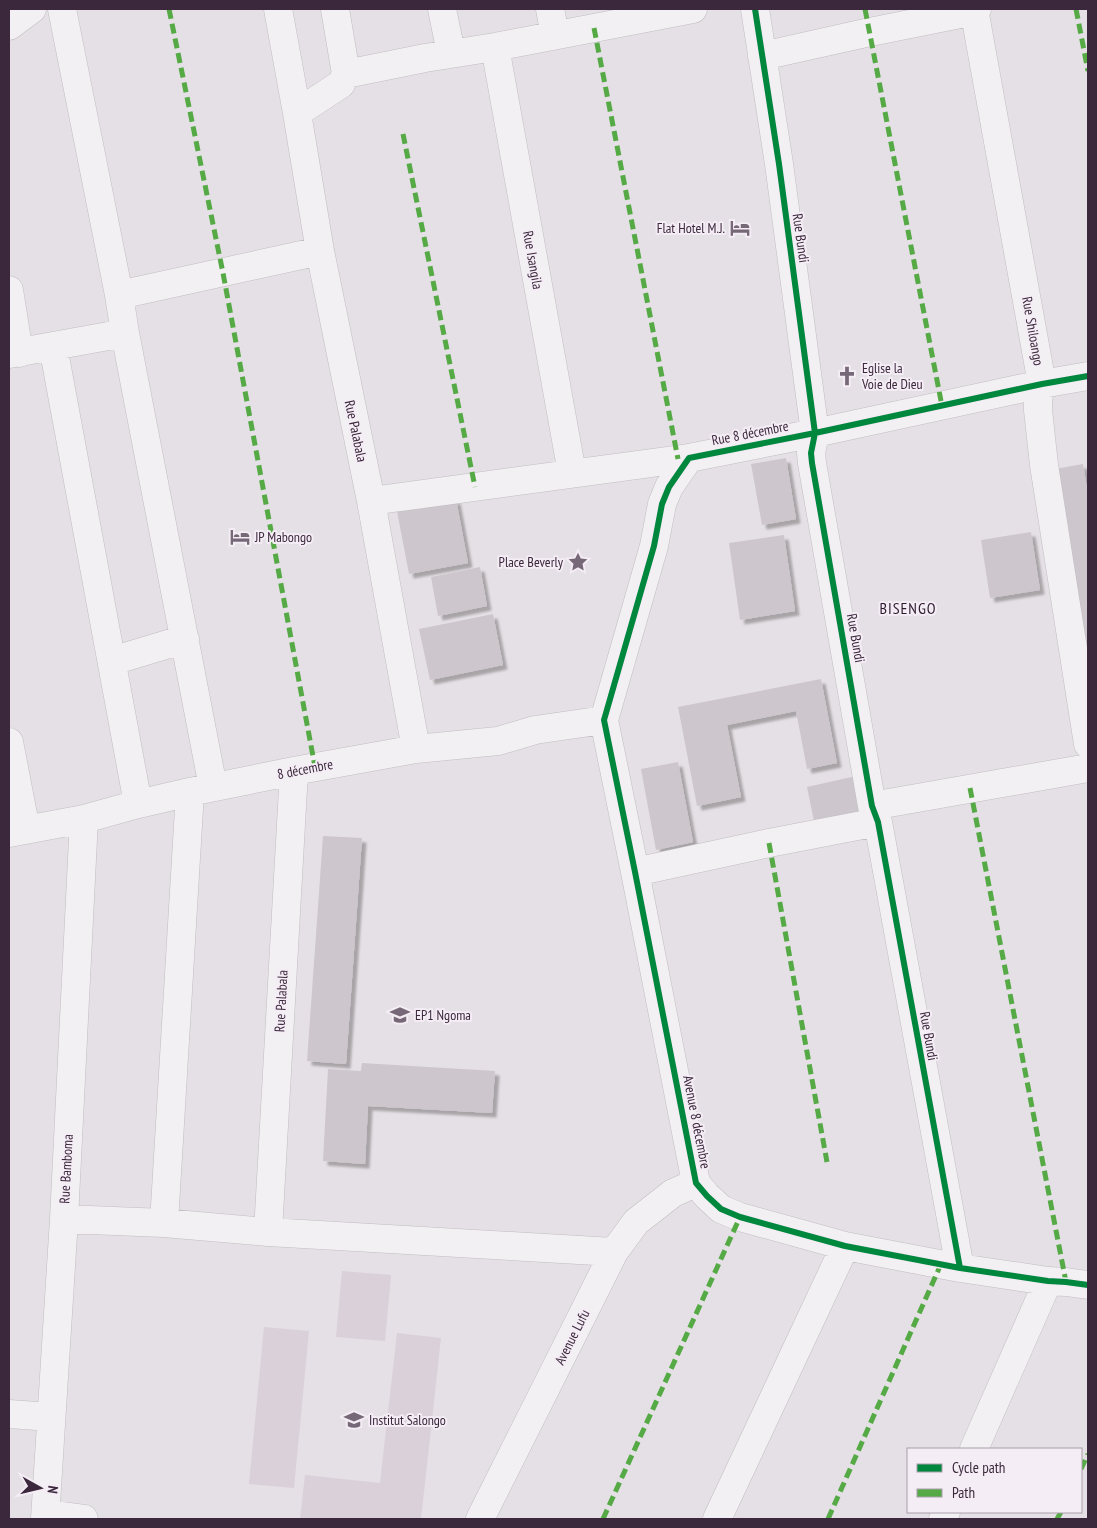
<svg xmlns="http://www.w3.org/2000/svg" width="1097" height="1528" viewBox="0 0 1097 1528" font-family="'PT Sans Narrow',sans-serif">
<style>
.built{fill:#d9d0d9}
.building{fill:#cdc7cd;filter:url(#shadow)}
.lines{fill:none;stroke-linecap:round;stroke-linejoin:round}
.street-casing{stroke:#c1bdc2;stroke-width:29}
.street{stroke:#f2f0f2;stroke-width:28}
.quiet{stroke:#55aa46;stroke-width:5;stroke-dasharray:10 5;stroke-linecap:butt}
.cycleway-casing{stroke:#f4edf5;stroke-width:9}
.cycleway{stroke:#00873e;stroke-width:6}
.labels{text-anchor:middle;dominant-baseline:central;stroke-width:4;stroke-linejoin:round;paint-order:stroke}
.poi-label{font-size:14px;fill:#3c283d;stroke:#f4edf5;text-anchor:start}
.street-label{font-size:14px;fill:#3c283d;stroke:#f4edf5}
.quarter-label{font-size:16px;letter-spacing:1px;fill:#2d1a2e;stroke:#f4edf5}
</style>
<defs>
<filter id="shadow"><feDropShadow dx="4.5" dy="4.5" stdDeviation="1" flood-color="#0004"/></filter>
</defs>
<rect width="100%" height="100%" fill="#e5e0e5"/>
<path class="built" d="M 342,1271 L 391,1275 L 385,1341 L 336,1337 Z
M 264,1327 L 309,1331 L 294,1488 L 249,1484 Z
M 397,1333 L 441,1338 L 421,1519 L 300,1519 L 305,1475 L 380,1483 Z"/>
<path class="building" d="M 786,458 L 796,519 L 762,525 L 751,464 Z
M 1083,464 L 1088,495 L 1088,647 L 1085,647 L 1055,469 Z
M 456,499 L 468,563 L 409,574 L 397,511 Z
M 1031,532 L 1040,590 L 990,598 L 981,540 Z
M 784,535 L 795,611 L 740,620 L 729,543 Z
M 480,567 L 487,606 L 438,616 L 431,577 Z
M 493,614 L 503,665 L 430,680 L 419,629 Z
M 821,679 L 837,763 L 807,769 L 796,711 L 727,725 L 741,797 L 697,806 L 678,707 Z
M 678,762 L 693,842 L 656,850 L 641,769 Z
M 856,776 L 863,810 L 814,821 L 807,787 Z
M 323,836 L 362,838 L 346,1064 L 307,1061 Z
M 362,1063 L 495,1071 L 492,1113 L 368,1106 L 365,1164 L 323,1161 L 328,1069 L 361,1071 Z"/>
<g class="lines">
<defs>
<path id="street" d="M 62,9 L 119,295 L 125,333 L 213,787
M 278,9 L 297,113 L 320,251 L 371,501 L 416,749
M 442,9 L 451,53
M 550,9 L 555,35
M 755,9 L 779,164 L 815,433 L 811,453 L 812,463 L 872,806 L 878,822 L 960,1268
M 974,9 L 1042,384 L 1038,399 L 1038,410 L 1044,465 L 1088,744
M 9,26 L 32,9
M 495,47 L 572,473
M 762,56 L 870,32 L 975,11 L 977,9
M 346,74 L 425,58 L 495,47 L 693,9
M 297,113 L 341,84 L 346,74 L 335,9
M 9,290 L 19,353
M 119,295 L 320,251
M 53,346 L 138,804
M 9,354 L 125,333
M 1088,376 L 1042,384 L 815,433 L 689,458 L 669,487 L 662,504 L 654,546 L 604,720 L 635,872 L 696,1183 L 707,1196 L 721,1209 L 740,1217 L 845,1246 L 960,1268 L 1048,1281 L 1066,1282 L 1088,1285
M 371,501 L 689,458
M 112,661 L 185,639
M 9,742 L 26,830
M 872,806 L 1088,768
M 9,833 L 84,819 L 138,804 L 190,792 L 294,771 L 416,749 L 498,741 L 535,730 L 604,720
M 635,872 L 769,843 L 878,822
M 64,1219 L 164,1223 L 268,1232 L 614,1252
M 164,1223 L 190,792
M 268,1232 L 294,771
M 9,1414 L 51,1417
M 974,1449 L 1048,1281
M 46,1514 L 84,1519
M 45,1519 L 64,1219 L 84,819
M 480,1519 L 614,1252 L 636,1222 L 673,1193 L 696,1183
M 717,1519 L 845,1246
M 943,1519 L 946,1512"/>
</defs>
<use href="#street" class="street-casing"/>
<use href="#street" class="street"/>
<path class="quiet" d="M 169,9 L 223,273 L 315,767
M 865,9 L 942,406
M 1076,9 L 1088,71
M 594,28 L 678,459
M 403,134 L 475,487
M 970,788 L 1066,1282
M 769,843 L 827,1162
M 1081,1469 L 1088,1454
M 603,1519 L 740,1217
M 828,1519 L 941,1264
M 1057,1519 L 1061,1512"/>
<defs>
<path id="cycleway" d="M 755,9 L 779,164 L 815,433 L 811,453 L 812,463 L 872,806 L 878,822 L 960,1268
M 1088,376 L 1042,384 L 815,433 L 689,458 L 669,487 L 662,504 L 654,546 L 604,720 L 635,872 L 696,1183 L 707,1196 L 721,1209 L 740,1217 L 845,1246 L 960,1268 L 1048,1281 L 1066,1282 L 1088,1285"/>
</defs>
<use href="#cycleway" class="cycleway-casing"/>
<use href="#cycleway" class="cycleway"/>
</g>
<defs>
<symbol id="hotel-bare" viewBox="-9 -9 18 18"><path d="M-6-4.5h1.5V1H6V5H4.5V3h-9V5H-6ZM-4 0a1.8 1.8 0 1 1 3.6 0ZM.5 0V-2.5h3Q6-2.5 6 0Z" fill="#776878" stroke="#f4edf5" stroke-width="2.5" paint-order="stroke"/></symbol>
<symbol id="church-bare" viewBox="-9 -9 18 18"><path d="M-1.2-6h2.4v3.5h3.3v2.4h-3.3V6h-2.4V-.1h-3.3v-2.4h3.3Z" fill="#776878" stroke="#f4edf5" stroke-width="2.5" paint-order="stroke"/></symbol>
<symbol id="sight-bare" viewBox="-9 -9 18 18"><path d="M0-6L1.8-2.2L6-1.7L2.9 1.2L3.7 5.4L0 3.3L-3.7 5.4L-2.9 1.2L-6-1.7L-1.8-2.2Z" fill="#776878" stroke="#f4edf5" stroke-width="2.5" paint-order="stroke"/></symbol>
<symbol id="school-bare" viewBox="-9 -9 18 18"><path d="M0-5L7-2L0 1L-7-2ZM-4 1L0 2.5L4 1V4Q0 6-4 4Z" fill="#776878" stroke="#f4edf5" stroke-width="2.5" paint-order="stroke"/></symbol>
</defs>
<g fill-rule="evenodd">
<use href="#hotel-bare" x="726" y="214" width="28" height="28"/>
<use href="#church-bare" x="833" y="362" width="28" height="28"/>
<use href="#hotel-bare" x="226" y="523" width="28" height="28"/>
<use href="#sight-bare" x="564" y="548" width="28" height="28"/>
<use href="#school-bare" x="386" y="1001" width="28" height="28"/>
<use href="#school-bare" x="340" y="1406" width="28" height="28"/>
</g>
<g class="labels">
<g class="poi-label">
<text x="725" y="228" text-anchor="end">Flat Hotel M.J.</text>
<text x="862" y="368">Eglise la<tspan x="862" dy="16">Voie de Dieu</tspan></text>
<text x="255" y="537">JP Mabongo</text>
<text x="563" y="562" text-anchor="end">Place Beverly</text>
<text x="415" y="1015">EP1 Ngoma</text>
<text x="369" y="1420">Institut Salongo</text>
</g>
<g class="street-label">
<text transform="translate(801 238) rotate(82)">Rue Bundi</text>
<text transform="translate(533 260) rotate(80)">Rue Isangila</text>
<text transform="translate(1033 331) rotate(80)">Rue Shiloango</text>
<text transform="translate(356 431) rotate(78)">Rue Palabala</text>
<text transform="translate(750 433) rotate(-11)">Rue 8 décembre</text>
<text transform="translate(856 638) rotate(80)">Rue Bundi</text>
<text transform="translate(305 769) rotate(-11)">8 décembre</text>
<text transform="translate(281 1001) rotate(-87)">Rue Palabala</text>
<text transform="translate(929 1036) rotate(80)">Rue Bundi</text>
<text transform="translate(697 1122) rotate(79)">Avenue 8 décembre</text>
<text transform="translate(66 1169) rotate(-87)">Rue Bamboma</text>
<text transform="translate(572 1337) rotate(-63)">Avenue Lufu</text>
</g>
<g class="quarter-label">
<text x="908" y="608">BISENGO</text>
</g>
</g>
<rect width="1097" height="1528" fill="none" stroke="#3c283d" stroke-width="20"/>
<rect x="907" y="1448" width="175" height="65" fill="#f4edf5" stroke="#aa9eab"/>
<rect x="917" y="1464" width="25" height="8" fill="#00873e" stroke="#aa9eab"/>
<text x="952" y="1473" font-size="15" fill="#3c283d">Cycle path</text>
<rect x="917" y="1489" width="25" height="8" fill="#55aa46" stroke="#aa9eab"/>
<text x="952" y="1498" font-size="15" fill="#3c283d">Path</text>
<g transform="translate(40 1488) rotate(98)" stroke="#f4edf5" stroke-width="4" paint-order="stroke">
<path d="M0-4L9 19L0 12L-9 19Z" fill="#3c283d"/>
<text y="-8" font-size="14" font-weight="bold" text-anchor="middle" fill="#3c283d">N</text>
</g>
</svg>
